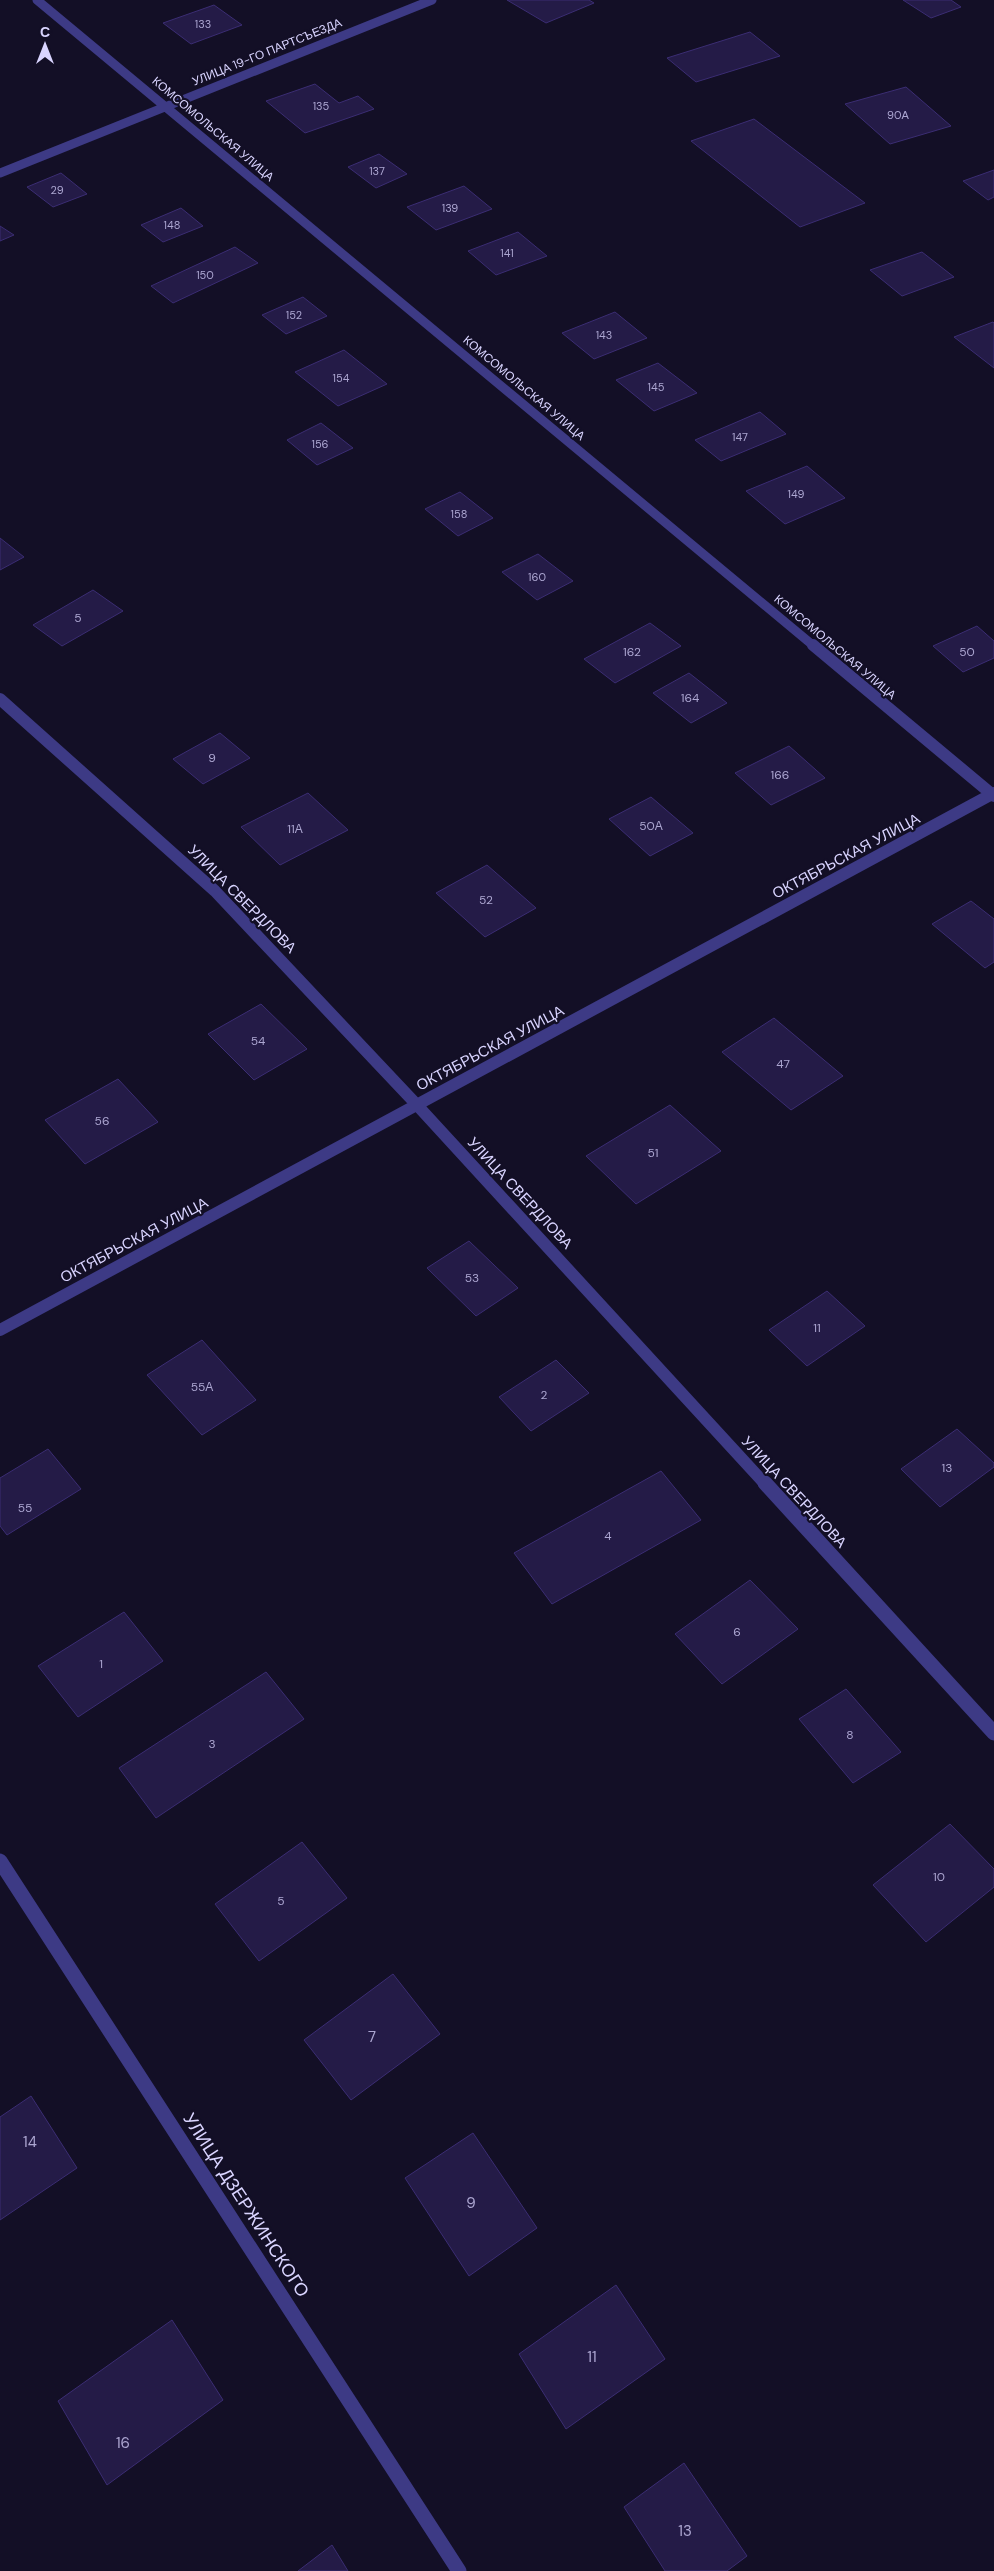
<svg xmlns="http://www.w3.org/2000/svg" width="994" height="2571" viewBox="0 0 994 2571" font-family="'DM Sans',sans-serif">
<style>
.building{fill:#241b47;stroke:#3b2d73}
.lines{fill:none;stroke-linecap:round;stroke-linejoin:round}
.minor-far2{stroke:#3d3a85;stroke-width:9}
.minor-far1{stroke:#3d3a85;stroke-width:12}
.minor{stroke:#3d3a85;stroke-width:15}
.labels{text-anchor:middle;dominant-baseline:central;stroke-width:4.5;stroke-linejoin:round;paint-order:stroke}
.far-number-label{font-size:11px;fill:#aca6d1}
.far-street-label{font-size:12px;fill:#d9d4ff;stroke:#130f26}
.number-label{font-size:12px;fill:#aca6d1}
.street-label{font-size:15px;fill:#d9d4ff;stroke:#130f26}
.near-number-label{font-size:15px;fill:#aca6d1}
.near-street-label{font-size:18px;fill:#d9d4ff;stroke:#130f26}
</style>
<rect width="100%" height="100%" fill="#130f26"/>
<path class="building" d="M 507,0 L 589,0 L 594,3 L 546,23 Z
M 903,0 L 951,0 L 961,7 L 931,18 Z
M 214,5 L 242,25 L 191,44 L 163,23 Z
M 750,32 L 780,56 L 696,82 L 667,58 Z
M 315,84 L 339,103 L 358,96 L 374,109 L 305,133 L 266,101 Z
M 906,87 L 951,126 L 890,144 L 845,104 Z
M 754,119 L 865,203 L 800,227 L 691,141 Z
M 379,154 L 407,174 L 376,188 L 348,167 Z
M 994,170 L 994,197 L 988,200 L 963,181 Z
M 61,173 L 87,194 L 53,207 L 27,187 Z
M 464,186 L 492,209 L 436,230 L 407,207 Z
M 181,208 L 203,226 L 163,242 L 141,225 Z
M 0,226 L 14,235 L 0,241 Z
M 518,232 L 547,256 L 496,275 L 468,251 Z
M 235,247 L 258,263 L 173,303 L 151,286 Z
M 922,252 L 954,277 L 902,296 L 870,270 Z
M 303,297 L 327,316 L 286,334 L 262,315 Z
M 615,312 L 647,338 L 594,359 L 562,333 Z
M 993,322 L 994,323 L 994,368 L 954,337 Z
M 344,350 L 387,384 L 338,406 L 295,372 Z
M 658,363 L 697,393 L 654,411 L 616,380 Z
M 760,412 L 786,434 L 721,461 L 695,440 Z
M 321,423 L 353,448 L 317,465 L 287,440 Z
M 807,466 L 845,498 L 785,524 L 746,491 Z
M 460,492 L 493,518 L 458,536 L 425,509 Z
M 0,538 L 24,557 L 0,570 Z
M 538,554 L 573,581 L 537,600 L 502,572 Z
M 93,590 L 123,611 L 62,646 L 33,625 Z
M 650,623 L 681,646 L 615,683 L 584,659 Z
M 977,626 L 994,641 L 994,658 L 963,672 L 933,646 Z
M 689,673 L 727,703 L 691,723 L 653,693 Z
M 220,733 L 250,758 L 203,784 L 173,759 Z
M 789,746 L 825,778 L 771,805 L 735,773 Z
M 308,793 L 348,830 L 280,865 L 241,827 Z
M 651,797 L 693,833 L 650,856 L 609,819 Z
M 487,865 L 536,908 L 485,937 L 436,893 Z
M 971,901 L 994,919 L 994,962 L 985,968 L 932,924 Z
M 261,1004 L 307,1049 L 254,1080 L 208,1034 Z
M 774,1018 L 843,1076 L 791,1110 L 722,1052 Z
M 118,1079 L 158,1122 L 85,1164 L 45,1120 Z
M 670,1105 L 721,1151 L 636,1204 L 586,1156 Z
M 469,1241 L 518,1288 L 476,1316 L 427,1268 Z
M 827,1291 L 865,1326 L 807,1366 L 769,1330 Z
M 202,1340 L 256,1400 L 202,1435 L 147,1375 Z
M 556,1360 L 589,1393 L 531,1431 L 499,1397 Z
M 957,1429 L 994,1463 L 994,1467 L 940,1507 L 901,1469 Z
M 48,1449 L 81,1489 L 7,1535 L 0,1526 L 0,1478 Z
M 661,1471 L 701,1520 L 552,1604 L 514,1553 Z
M 750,1580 L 798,1629 L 722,1684 L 675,1634 Z
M 124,1612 L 163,1661 L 78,1717 L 38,1666 Z
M 266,1672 L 304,1719 L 156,1818 L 119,1768 Z
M 846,1689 L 901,1752 L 853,1783 L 799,1719 Z
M 950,1824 L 994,1869 L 994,1887 L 926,1942 L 873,1885 Z
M 302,1842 L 347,1898 L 259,1961 L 215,1904 Z
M 393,1974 L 440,2034 L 351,2100 L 304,2040 Z
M 31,2096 L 77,2168 L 0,2220 L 0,2117 Z
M 473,2133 L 537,2228 L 469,2276 L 405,2178 Z
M 616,2285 L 665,2359 L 566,2429 L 519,2354 Z
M 172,2320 L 223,2400 L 107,2485 L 58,2401 Z
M 684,2463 L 747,2556 L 727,2571 L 665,2571 L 624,2507 Z
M 332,2545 L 348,2571 L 298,2571 Z"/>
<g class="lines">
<path class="minor-far2" d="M 37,0 L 815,647
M 0,173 L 432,0"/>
<path class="minor-far1" d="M 813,645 L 994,796
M 0,699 L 215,891 L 417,1105 L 766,1485
M 0,1330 L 994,793"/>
<path class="minor" d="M 765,1483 L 994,1733
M 0,1861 L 459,2571"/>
</g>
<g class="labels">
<g class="far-number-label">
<text x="203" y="24">133</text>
<text x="321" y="106">135</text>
<text x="898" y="115">90А</text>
<text x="377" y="171">137</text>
<text x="57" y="190">29</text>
<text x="450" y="208">139</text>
<text x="172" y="225">148</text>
<text x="507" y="253">141</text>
<text x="205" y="275">150</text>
<text x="294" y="315">152</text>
<text x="604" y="335">143</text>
<text x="341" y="378">154</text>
<text x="656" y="387">145</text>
<text x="740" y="437">147</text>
<text x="320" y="444">156</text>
<text x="796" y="494">149</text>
<text x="459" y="514">158</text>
<text x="537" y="577">160</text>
</g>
<g class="far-street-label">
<text transform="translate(267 52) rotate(-22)">УЛИЦА 19-ГО ПАРТСЪЕЗДА</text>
<text transform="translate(213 129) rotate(40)">КОМСОМОЛЬСКАЯ УЛИЦА</text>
<text transform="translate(524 388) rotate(40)">КОМСОМОЛЬСКАЯ УЛИЦА</text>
<text transform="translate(835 647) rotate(40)">КОМСОМОЛЬСКАЯ УЛИЦА</text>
</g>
<g class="number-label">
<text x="78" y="618">5</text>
<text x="632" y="652">162</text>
<text x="967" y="652">50</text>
<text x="690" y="698">164</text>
<text x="212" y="758">9</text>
<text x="780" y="775">166</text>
<text x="651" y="826">50А</text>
<text x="295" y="829">11А</text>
<text x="486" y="900">52</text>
<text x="258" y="1041">54</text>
<text x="783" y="1064">47</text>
<text x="102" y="1121">56</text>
<text x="653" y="1153">51</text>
<text x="472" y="1278">53</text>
<text x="817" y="1328">11</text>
<text x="202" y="1387">55А</text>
<text x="544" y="1395">2</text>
<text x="947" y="1468">13</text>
<text x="25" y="1508">55</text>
<text x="608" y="1536">4</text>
<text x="737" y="1632">6</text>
<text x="101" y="1664">1</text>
<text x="850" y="1735">8</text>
<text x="212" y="1744">3</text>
<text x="939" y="1877">10</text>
<text x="281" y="1901">5</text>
</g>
<g class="street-label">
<text transform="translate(846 856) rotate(-28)">ОКТЯБРЬСКАЯ УЛИЦА</text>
<text transform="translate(242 899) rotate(45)">УЛИЦА СВЕРДЛОВА</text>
<text transform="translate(490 1048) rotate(-28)">ОКТЯБРЬСКАЯ УЛИЦА</text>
<text transform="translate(520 1193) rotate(47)">УЛИЦА СВЕРДЛОВА</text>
<text transform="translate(134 1240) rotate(-28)">ОКТЯБРЬСКАЯ УЛИЦА</text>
<text transform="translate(794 1492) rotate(47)">УЛИЦА СВЕРДЛОВА</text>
</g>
<g class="near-number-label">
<text x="372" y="2037">7</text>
<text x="30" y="2142">14</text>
<text x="471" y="2203">9</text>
<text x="592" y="2357">11</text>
<text x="123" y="2443">16</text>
<text x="685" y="2531">13</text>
</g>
<g class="near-street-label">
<text transform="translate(246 2205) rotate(57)">УЛИЦА ДЗЕРЖИНСКОГО</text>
</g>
</g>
<g transform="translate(45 45)" stroke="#130f26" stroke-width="4" paint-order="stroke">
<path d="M0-4L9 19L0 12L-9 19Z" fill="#d9d4ff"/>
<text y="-8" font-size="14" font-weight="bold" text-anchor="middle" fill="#d9d4ff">С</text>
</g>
</svg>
